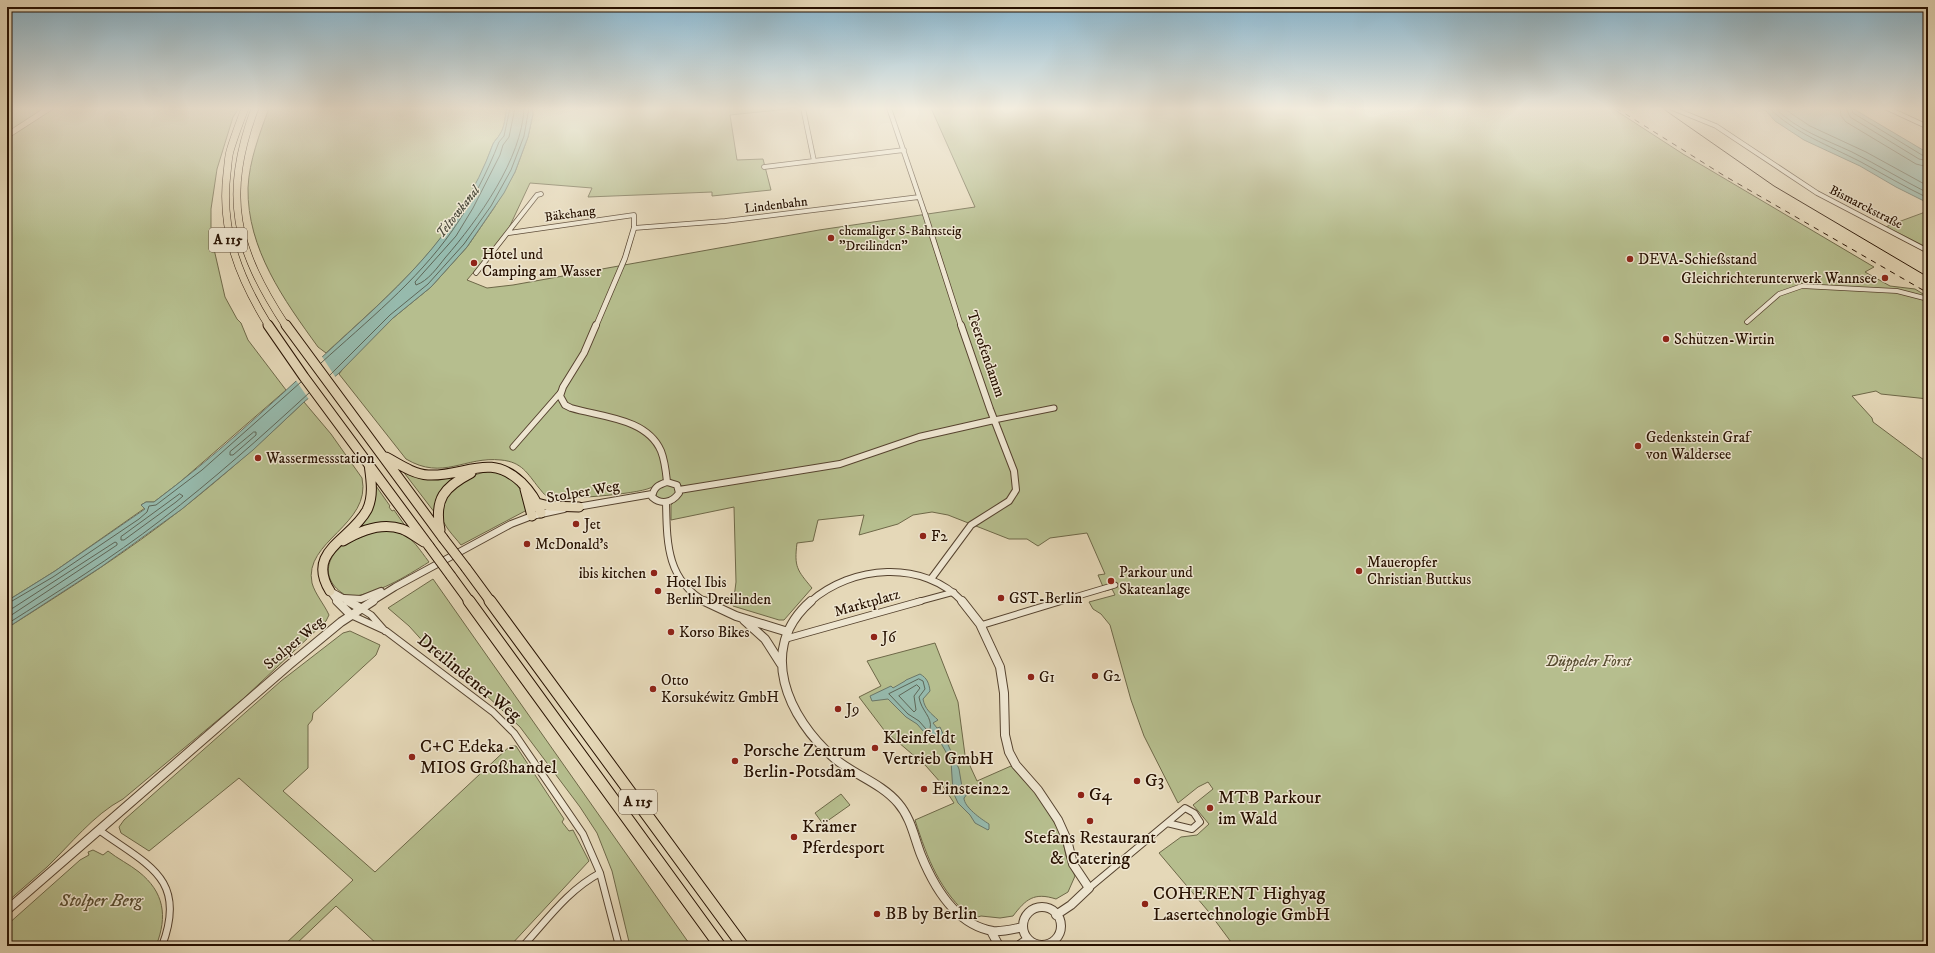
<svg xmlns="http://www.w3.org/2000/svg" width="1935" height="953" viewBox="0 0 1935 953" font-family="'IM FELL DW Pica',serif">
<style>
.green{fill:#b6be8e;stroke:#6e6848}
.water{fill:#96baad;stroke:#6a7668}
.pier{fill:#e5d8b8}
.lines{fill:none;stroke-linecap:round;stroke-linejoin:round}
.shore{stroke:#5e6657;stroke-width:1}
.minor-far2-casing{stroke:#56432f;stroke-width:5.5}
.minor-far1-casing{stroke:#56432f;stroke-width:7}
.minor-casing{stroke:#56432f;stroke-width:8}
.tertiary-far2-casing{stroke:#56432f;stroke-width:6}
.tertiary-far1-casing{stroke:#56432f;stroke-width:8}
.tertiary-casing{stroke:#56432f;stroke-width:10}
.motorway-far2-casing{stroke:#271101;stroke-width:8}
.motorway-far1-casing{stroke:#271101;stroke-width:11}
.motorway-casing{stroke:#271101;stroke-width:13}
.minor-far2{stroke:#eee6d1;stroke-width:4}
.minor-far1{stroke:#eee6d1;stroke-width:5}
.minor{stroke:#eee6d1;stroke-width:6}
.tertiary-far2{stroke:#eee6d1;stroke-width:4.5}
.tertiary-far1{stroke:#eee6d1;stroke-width:6}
.tertiary{stroke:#eee6d1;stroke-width:8}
.motorway-far2{stroke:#e5d8b8;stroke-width:7}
.motorway-far1{stroke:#e5d8b8;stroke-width:9}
.motorway{stroke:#e5d8b8;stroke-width:11}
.tram{stroke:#271101;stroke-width:1}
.rail{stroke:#271101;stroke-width:1;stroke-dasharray:5.5 5.5;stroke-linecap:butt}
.motorway-bridge-casing{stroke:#271101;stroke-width:11;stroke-linecap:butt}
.motorway-bridge{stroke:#e5d8b8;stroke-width:9}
.poi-dot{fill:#8f2418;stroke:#eee6d1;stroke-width:1.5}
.labels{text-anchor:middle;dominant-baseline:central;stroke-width:3;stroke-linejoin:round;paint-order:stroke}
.far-street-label{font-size:13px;fill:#271101;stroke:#eee6d1}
.far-water-label{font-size:13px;font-style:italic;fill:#4e4c3d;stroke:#eee6d1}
.far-poi-label{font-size:13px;fill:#271101;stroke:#eee6d1;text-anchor:start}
.shield{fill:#eee6d1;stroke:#63513f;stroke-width:1}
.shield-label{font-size:14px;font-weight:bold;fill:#271101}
.poi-label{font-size:15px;fill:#271101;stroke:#eee6d1;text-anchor:start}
.street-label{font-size:15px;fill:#271101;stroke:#eee6d1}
.park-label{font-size:15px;font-style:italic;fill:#594e32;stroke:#eee6d1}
.near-street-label{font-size:18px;fill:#271101;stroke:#eee6d1}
.near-poi-label{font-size:18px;fill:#271101;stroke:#eee6d1;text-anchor:start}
.near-park-label{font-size:18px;font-style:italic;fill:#594e32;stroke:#eee6d1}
</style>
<rect width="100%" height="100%" fill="#e5d8b8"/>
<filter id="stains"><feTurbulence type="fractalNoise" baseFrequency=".005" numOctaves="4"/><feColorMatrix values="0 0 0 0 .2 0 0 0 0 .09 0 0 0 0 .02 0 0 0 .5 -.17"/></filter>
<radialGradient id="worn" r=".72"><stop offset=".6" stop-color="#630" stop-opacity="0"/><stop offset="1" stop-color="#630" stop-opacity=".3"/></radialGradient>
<path class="green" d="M 7,108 L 44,108 L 7,132 Z
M 55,108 L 239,108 L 233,117 L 217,169 L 211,209 L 211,236 L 225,297 L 237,319 L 241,323 L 248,340 L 286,390 L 180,482 L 154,502 L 146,502 L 141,505 L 145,508 L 55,571 L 7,601 L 7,139 Z
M 269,108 L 507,108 C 505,116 505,127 500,134 C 498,138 495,140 493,144 C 462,235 394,290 326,353 L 318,347 C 284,300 247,249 248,188 C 249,161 260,133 269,108 Z
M 532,108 L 798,108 L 730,115 L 737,160 L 763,159 L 771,190 L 712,196 L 712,192 L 588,197 L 592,188 L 530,183 L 507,232 L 467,280 L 487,288 L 513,285 L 819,230 L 975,207 L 931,108 L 1612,108 L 1683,154 L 1874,267 L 1865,272 L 1890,286 L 1915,289 L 1928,297 L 1928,399 L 1881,394 L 1876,391 L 1852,396 L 1872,418 L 1873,422 L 1928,463 L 1928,946 L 1234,946 L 1208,911 L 1159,853 L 1181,837 L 1197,835 L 1209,824 L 1193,805 L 1213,789 L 1208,782 L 1198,787 L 1178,803 L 1144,736 L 1131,700 L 1110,625 L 1101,614 L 1093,609 L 1089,602 L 1115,595 L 1112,589 L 1105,591 L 1104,589 L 1098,575 L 1105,574 L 1087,533 L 1050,538 L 1038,546 L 1027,539 L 1009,539 L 948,515 L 932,512 L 913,515 L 898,524 L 859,535 L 864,515 L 818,520 L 813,541 L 797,543 C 794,567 797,570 812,588 L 784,620 L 779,620 L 733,606 L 736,582 L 734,507 L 671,520 L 671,505 L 684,492 L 686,486 L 682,486 L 668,478 C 659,480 658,485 650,488 C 637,494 560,501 547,496 C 544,495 541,490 539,488 C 527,473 522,462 501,460 C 465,456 443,481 406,459 L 339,374 L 348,362 L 393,318 L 431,287 L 467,247 L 494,208 L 515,172 L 528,137 L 533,114 Z
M 1928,211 L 1928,248 L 1886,227 L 1890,225 Z
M 304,402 L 331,434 L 362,478 C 372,525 303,541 312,583 C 315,594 324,604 329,615 L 326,621 L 243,699 L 123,799 C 93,815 71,844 47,867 C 34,879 20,890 7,902 L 7,628 C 67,590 127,552 183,508 C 225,475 265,439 304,402 Z
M 402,470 L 460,477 L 435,513 Z
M 492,471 L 514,479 L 525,497 L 527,510 L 461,545 C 454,536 442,525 441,513 C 438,490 473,472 492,471 Z
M 666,485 L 675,487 L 676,492 L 673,497 L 663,500 L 656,496 L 657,489 Z
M 376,486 L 390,506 L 389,507 L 392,511 L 394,510 L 406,527 L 361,531 L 358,526 Z
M 377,530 C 409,531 411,538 429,562 C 405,577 378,594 349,597 C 317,581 325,552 354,538 C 361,534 370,533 377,530 Z
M 433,579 L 691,946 L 630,946 L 612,871 L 597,833 L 580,807 L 520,727 L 485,694 L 438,658 L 409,626 L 388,608 Z
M 350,631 L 380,645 L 376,655 L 313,713 L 312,720 L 308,725 L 308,768 L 283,791 L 375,872 L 510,746 L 516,746 L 564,819 L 562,822 L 569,831 L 573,830 L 589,861 L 510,946 L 379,946 L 336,906 L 294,946 L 283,946 L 353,880 L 239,778 L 149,851 L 121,833 L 119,827 L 124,820 L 281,681 L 343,633 Z
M 935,643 L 958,702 L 965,755 L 977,781 L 1011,766 L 1040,798 L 1050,815 L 1062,836 L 1066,856 L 1075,876 L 1068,892 L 1056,899 C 1034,892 1026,899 1013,916 L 1000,918 L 981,916 L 972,919 C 939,890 928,860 915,820 L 954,803 L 941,783 L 926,766 L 884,730 L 859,697 L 881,686 L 867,661 Z
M 841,794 L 850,805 L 823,824 L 815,813 Z
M 93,850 L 103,855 L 108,851 C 118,859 129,864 139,872 C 164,892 168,916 156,946 L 7,946 L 7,925 L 80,860 L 89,855 L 88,852 Z"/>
<path class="water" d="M 507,108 L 532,108 L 533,114 L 528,137 L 515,172 L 504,193 L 467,247 L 431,287 L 393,318 L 338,374 L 304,402 L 253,450 L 182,509 L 101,567 L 7,628 L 7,601 L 55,571 L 145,509 L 141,505 L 146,502 L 154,502 C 213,458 267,408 321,358 C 392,292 459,238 493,144 C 495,140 498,138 500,134 C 505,127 505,116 507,108 Z
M 1759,108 L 1852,108 L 1928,153 L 1928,203 L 1896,187 L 1860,166 L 1804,140 L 1775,121 L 1766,111 Z
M 920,674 C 927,678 929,683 930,691 L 923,699 C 925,710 931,713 938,720 L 933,723 L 937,728 L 940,727 L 959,769 L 962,787 L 968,793 L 964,798 C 964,807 981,819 989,824 L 989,829 L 988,830 L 975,823 L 970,815 L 958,803 L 953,792 L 951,761 L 938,738 L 924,732 L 917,724 L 906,717 L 888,699 L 872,701 L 870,696 L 891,686 L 893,688 L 905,681 L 906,680 Z"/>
<path class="pier" d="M 321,355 L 336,378 L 310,401 L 295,379 Z"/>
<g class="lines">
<path class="shore" d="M 515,108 L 509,137 L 503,145 L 500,155 L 473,208 L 456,236 L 415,282 L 416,285 C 428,281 437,268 445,258 C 478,220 522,159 524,108
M 1769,108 C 1796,134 1828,145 1861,162 C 1883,174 1905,187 1928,198
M 1775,108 C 1797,130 1824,139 1852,152 C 1878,165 1902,180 1928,193
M 1783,108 L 1810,126 L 1866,152 L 1928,186
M 1840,108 L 1841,116 L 1846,122 L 1916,164 L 1928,167
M 1846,108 L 1850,117 L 1919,159 L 1928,161
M 1851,108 L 1853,113 L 1922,155 L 1928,156
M 321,363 C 366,322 417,281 452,231 C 471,204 487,173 499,142 L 504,136 L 510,108
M 330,375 L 390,315 L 428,284 L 464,244 L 491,206 L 511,170 L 524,136 L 529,108
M 254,432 L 256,432 L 256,435 L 233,455 L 230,455 L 230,452 Z
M 180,494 L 183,496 L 176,502 L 124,540 L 121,540 L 121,537 Z
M 7,604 L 53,577 L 139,519 L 147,512 L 149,506 L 156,505 L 202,470 L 301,382
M 7,609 L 13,608 L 115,542 L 117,543 L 117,545 L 7,618
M 7,624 C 59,591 112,558 161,520 C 213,480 261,437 309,393
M 919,679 L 923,681 L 925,689 L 919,697 C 921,711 933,717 930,729 L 926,729 L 919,721 L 908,714 L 889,694 Z
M 917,685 L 920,688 L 914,696 L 916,710 L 914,712 L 899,696 Z"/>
<defs>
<path id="minor-far2" d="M 803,108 L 814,161
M 889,108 L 925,214
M 1672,108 L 1716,126 L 1817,193 L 1928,251
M 1887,108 L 1928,127
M 764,167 L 904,150
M 509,233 L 634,215 L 634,228 L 725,221 L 919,197
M 476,273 L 537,195 L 541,194
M 1747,322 L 1779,294 L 1802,286 L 1897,291 L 1928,299"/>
<path id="minor-far1" d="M 994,420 L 1054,408
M 513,447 L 561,392
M 917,602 L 954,592
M 1058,602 L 1115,585"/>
<path id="minor" d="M 360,608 L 371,615 L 385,631
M 351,615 L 386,631 L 493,712 L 514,733 L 583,834 L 600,873 L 619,946
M 982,625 L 1061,601
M 785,639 L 921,601
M 1185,808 L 1194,813 L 1200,822 L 1192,829 L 1167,823 Z
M 99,830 C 147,865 188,878 162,946
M 1089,888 L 1167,823
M 1051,943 L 1053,946
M 523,946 C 547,920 568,890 600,873"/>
<path id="tertiary-far2" d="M 925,214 L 961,326
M 596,326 L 625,258 L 634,228"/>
<path id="tertiary-far1" d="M 596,325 L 584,353 L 563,387 L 560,396 L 565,405 L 571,408 C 601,417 647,418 661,451 C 665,461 666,472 667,482
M 667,482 L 677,485 L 679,493 C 672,503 661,505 652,497 C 654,487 658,485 667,482 Z
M 679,490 L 840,464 L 919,437 L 994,420
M 666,502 C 667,542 666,580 706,602
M 577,507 L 652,494
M 931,579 L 971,525 L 1009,501 L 1016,490 L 1014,471 L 990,409 L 961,325
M 330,591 L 350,602
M 330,591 L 338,602
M 344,598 L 361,599 L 381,591
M 371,602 L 395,587 L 511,524 L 532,516 L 564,509
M 810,602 C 852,565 923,559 963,602"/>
<path id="tertiary" d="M 337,601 L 351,615
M 348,601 L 360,608
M 704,601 L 736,616 L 788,632
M 811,601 C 756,649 788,718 834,758 C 854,775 881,783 898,803 C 911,818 914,837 921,855 C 934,887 956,925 993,931 C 1003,932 1013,929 1023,927
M 962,601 L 980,624 L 1000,667 L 1004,693 L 1005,735 L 1009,752 L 1016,765 L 1038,790 L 1058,820 L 1067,840 L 1073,864 L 1089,888 L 1071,905 L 1056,915
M 744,620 L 765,639 L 781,664
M1023 926a19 19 0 1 1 38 0a19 19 0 1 1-38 0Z
M 7,910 L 289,665 L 341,622 L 373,601
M 991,931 L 999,946
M 1018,946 L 1028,939"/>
<path id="motorway-far2" d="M 245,108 C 240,122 234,137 230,151 C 228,158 228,166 227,173 C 220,230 239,278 269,326
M 255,108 C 222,197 235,248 286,326"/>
<path id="motorway-far1" d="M 268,325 L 304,377 L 429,546
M 286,325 L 443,538
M 386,457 C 399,464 413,474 428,475 C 465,477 489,452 521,482 C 530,491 537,501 541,513
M 525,489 L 532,516
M 537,503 L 549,506 L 579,507
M 440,530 C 434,499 444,487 471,473
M 343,541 C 361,530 382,522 402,529 C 410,532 417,538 424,542
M 466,568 L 491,602
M 451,576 L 470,602
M 330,591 C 305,551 351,540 367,510 C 374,496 371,479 369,464"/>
<path id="motorway" d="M 469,601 L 720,946
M 490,601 L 743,946"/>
</defs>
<use href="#minor-far2" class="minor-far2-casing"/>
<use href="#minor-far1" class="minor-far1-casing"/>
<use href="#minor" class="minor-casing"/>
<use href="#tertiary-far2" class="tertiary-far2-casing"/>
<use href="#tertiary-far1" class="tertiary-far1-casing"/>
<use href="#tertiary" class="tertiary-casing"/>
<use href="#motorway-far2" class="motorway-far2-casing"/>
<use href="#motorway-far1" class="motorway-far1-casing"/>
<use href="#motorway" class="motorway-casing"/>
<use href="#minor-far2" class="minor-far2"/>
<use href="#minor-far1" class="minor-far1"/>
<use href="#minor" class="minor"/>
<use href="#tertiary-far2" class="tertiary-far2"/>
<use href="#tertiary-far1" class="tertiary-far1"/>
<use href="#tertiary" class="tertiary"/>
<use href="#motorway-far2" class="motorway-far2"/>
<use href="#motorway-far1" class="motorway-far1"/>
<use href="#motorway" class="motorway"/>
<path class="tram" d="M 1662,108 L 1774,186 L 1928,277"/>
<path class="rail" d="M 1616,108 L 1723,175 L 1928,293"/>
<defs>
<path id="motorway-bridge" d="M 443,538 L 466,568
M 429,546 L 451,576"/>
</defs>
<use href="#motorway-bridge" class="motorway-bridge-casing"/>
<use href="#motorway-bridge" class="motorway-bridge"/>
</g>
<linearGradient id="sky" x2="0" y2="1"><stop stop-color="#87b6d0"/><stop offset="0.45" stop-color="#f3eddf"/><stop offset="1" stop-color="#f3eddf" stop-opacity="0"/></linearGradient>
<rect width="1935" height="241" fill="url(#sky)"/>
<g class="poi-dot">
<circle cx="831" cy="238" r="4"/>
<circle cx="1630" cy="259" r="4"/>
<circle cx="474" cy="263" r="4"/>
<circle cx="1885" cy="278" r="4"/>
<circle cx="1666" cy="339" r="4"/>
<circle cx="1638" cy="446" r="4"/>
<circle cx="258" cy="458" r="4"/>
<circle cx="576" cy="524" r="4"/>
<circle cx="923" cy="536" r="4"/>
<circle cx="527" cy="544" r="4"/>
<circle cx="1359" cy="571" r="4"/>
<circle cx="654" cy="573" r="4"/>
<circle cx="1111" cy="581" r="4"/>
<circle cx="658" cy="591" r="4"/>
<circle cx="1001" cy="598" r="4"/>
<circle cx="671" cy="632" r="4"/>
<circle cx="874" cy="637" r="4"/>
<circle cx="1095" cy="676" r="4"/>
<circle cx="1031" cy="677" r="4"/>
<circle cx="653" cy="689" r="4"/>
<circle cx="838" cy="709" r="4"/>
<circle cx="875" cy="748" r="4"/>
<circle cx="412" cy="757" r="4"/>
<circle cx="735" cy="761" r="4"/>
<circle cx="1137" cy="781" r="4"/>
<circle cx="924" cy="789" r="4"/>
<circle cx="1081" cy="795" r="4"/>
<circle cx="1210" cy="808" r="4"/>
<circle cx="1090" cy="821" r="4"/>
<circle cx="794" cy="837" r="4"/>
<circle cx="1145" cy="904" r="4"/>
<circle cx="877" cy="914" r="4"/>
</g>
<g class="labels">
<g class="far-street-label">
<text transform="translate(776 205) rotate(-7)">Lindenbahn</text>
<text transform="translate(1866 207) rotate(27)">Bismarckstraße</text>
<text transform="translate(570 214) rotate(-8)">Bäkehang</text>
</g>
<g class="far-water-label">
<text transform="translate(458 212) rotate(-52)">Teltowkanal</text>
</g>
<g class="far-poi-label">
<text x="839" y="231">ehemaliger S-Bahnsteig<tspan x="839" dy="15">"Dreilinden"</tspan></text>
</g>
<g class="shield">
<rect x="209" y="228" width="38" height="24" rx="3"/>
<rect x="619" y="790" width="38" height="24" rx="3"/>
</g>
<g class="shield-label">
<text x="228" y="240">A 115</text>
<text x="638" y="802">A 115</text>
</g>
<g class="poi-label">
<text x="482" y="254">Hotel und<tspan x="482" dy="17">Camping am Wasser</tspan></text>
<text x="1638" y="259">DEVA-Schießstand</text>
<text x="1877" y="278" text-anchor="end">Gleichrichterunterwerk Wannsee</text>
<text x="1674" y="339">Schützen-Wirtin</text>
<text x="1646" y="437">Gedenkstein Graf<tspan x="1646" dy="17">von Waldersee</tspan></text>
<text x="266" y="458">Wassermessstation</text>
<text x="584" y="524">Jet</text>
<text x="931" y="536">F2</text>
<text x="535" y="544">McDonald's</text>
<text x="1367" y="562">Maueropfer<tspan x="1367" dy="17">Christian Buttkus</tspan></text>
<text x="1119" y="572">Parkour und<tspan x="1119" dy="17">Skateanlage</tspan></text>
<text x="646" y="573" text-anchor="end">ibis kitchen</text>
<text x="666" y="582">Hotel Ibis<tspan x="666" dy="17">Berlin Dreilinden</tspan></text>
<text x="1009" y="598">GST-Berlin</text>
<text x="679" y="632">Korso Bikes</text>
<text x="882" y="637">J6</text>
<text x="1103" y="676">G2</text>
<text x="1039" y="677">G1</text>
<text x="661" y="680">Otto<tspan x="661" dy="17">Korsukéwitz GmbH</tspan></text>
<text x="846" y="709">J9</text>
</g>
<g class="street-label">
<text transform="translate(986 354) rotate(71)">Teerofendamm</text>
<text transform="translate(583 492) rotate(-10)">Stolper Weg</text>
<text transform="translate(867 603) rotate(-16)">Marktplatz</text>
<text transform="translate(294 643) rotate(-40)">Stolper Weg</text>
</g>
<g class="park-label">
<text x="1588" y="661">Düppeler Forst</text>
</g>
<g class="near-street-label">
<text transform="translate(469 678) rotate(39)">Dreilindener Weg</text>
</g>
<g class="near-poi-label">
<text x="883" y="738">Kleinfeldt<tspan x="883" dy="21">Vertrieb GmbH</tspan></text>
<text x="420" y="747">C+C Edeka -<tspan x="420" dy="21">MIOS Großhandel</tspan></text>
<text x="743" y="751">Porsche Zentrum<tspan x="743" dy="21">Berlin-Potsdam</tspan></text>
<text x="1145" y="781">G3</text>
<text x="932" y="789">Einstein22</text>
<text x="1089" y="795">G4</text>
<text x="1218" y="798">MTB Parkour<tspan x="1218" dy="21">im Wald</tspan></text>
<text x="802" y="827">Krämer<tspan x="802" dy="21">Pferdesport</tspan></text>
<text x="1090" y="838" text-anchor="middle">Stefans Restaurant<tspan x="1090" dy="21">&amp; Catering</tspan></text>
<text x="1153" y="894">COHERENT Highyag<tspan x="1153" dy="21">Lasertechnologie GmbH</tspan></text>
<text x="885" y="914">BB by Berlin</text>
</g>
<g class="near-park-label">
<text x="101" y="901">Stolper Berg</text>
</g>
</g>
<rect width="1935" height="953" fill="none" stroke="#e5d8b8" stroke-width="24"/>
<rect x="8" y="8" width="1919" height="937" fill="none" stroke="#271101" stroke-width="2"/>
<rect x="12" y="12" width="1911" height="929" fill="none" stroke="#271101"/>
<rect width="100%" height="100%" filter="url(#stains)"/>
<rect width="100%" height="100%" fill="url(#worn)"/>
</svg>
